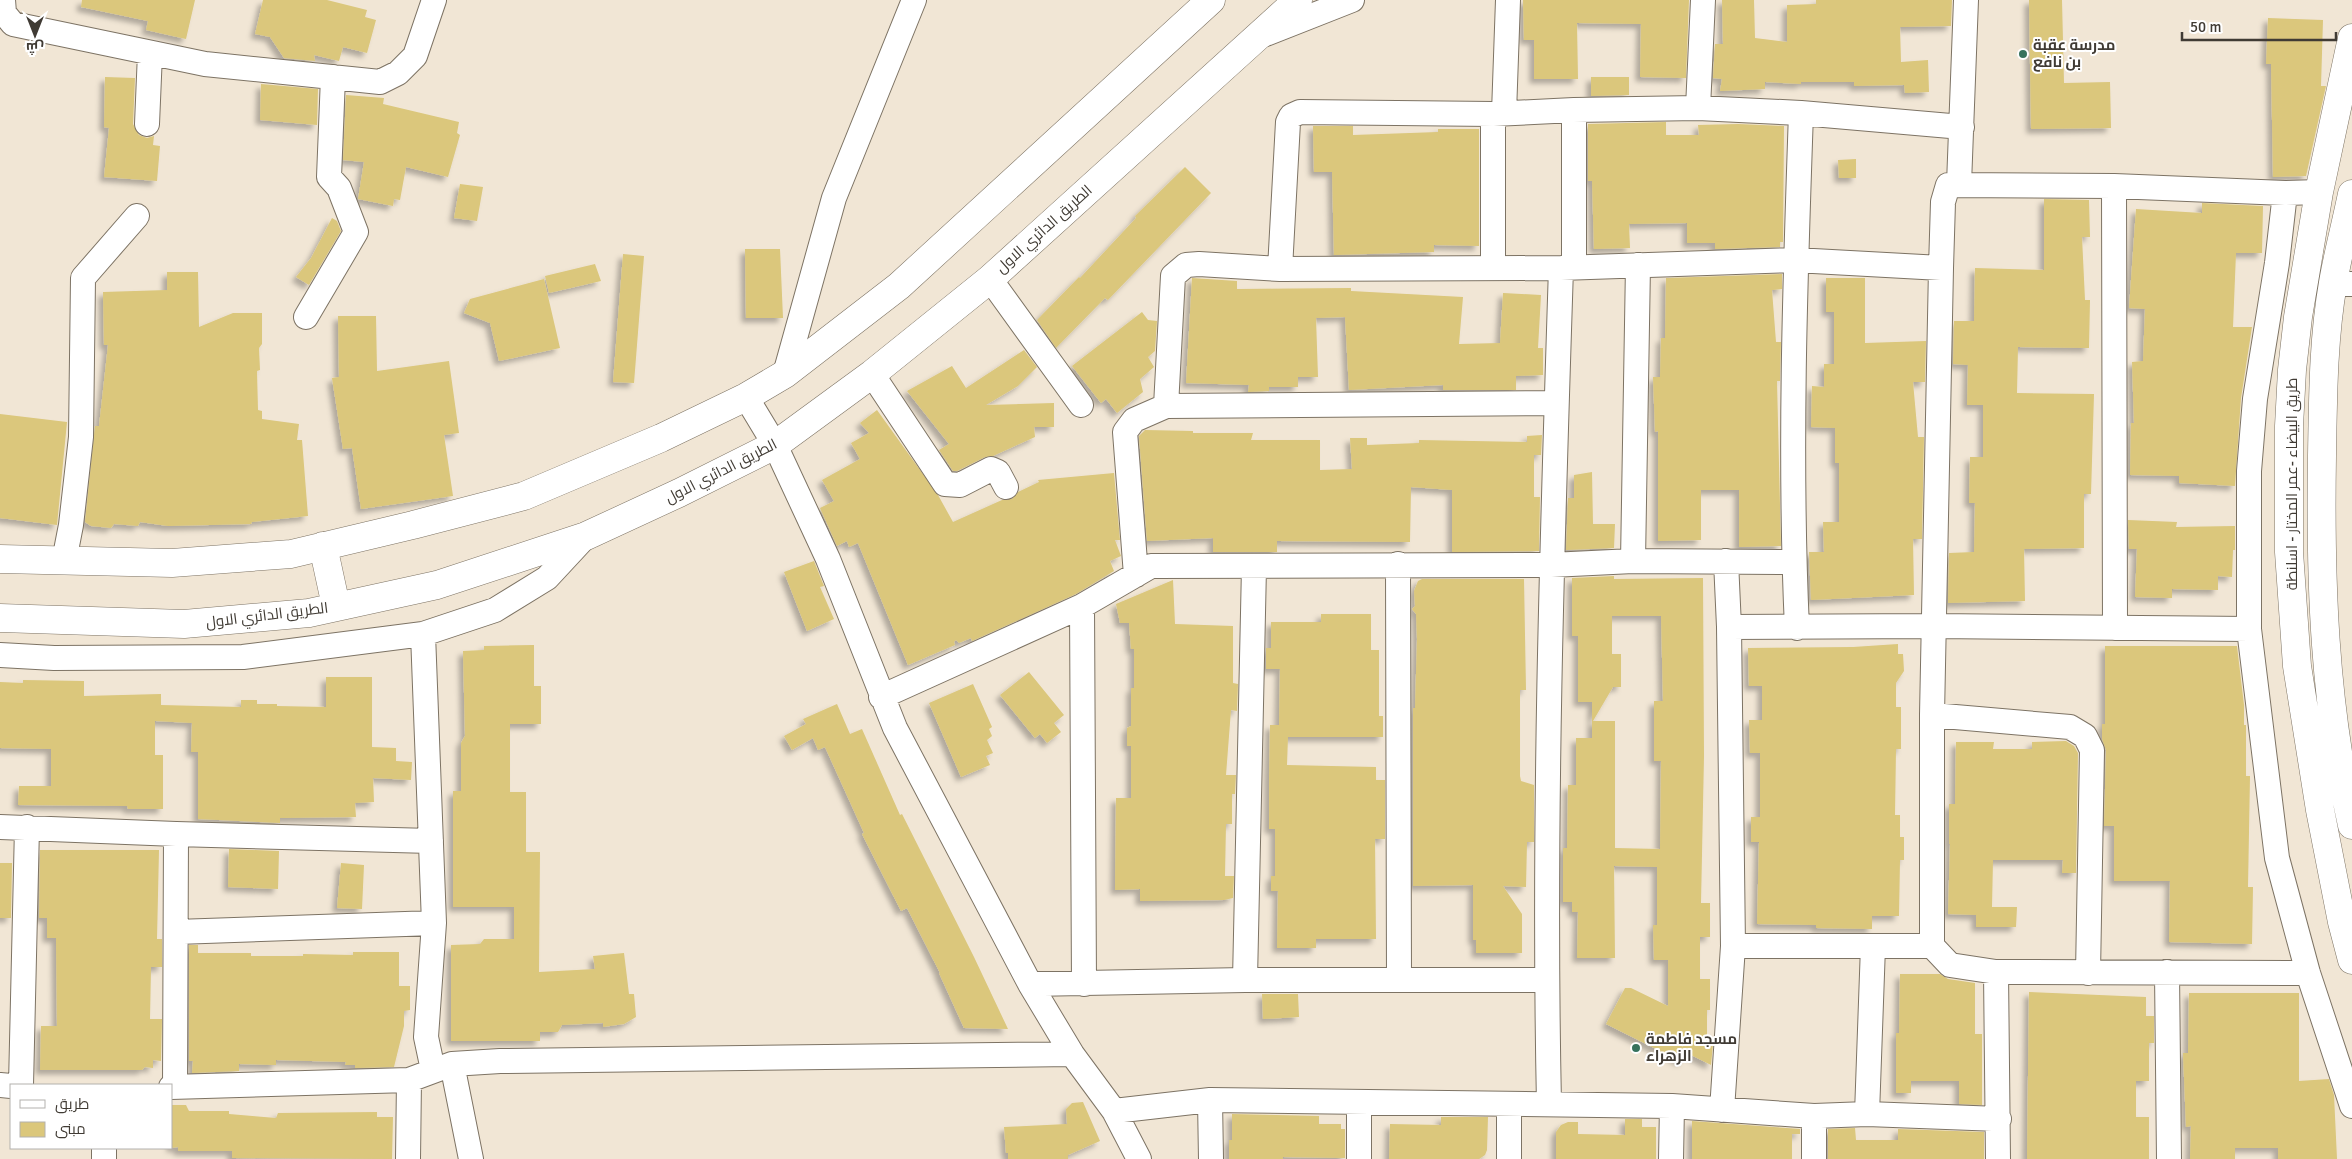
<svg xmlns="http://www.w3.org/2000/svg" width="2352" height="1159" viewBox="0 0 2352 1159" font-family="Signika,Cairo,sans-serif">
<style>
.building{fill:#dbc77b;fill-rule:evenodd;filter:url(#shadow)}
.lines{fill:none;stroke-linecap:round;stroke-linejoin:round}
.minor-casing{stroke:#7d7364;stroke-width:26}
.major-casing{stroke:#7d7364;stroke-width:29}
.minor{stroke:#fff;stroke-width:24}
.major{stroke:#fff;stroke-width:28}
.poi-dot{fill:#36725d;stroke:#fff;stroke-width:2}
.labels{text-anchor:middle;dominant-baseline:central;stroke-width:4;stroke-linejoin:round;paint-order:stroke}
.poi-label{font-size:15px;font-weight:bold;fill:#403b34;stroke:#fff;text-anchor:start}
.street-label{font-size:15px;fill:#403b34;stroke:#fff}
</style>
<defs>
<filter id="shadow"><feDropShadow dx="-4.5" dy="4.5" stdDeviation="2.5" flood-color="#0004"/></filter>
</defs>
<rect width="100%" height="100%" fill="#f1e6d5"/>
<path class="building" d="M 82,0 L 195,0 L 186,39 L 146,30 L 148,21 L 81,7 Z
M 263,0 L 327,0 L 367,10 L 365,17 L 376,20 L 367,53 L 343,47 L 339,61 L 314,55 L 315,61 L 284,58 L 270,37 L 255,34 Z
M 1523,0 L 1689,0 L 1686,78 L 1640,77 L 1641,24 L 1577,23 L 1578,79 L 1534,79 L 1534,40 L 1524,40 Z
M 1722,0 L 1754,0 L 1755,38 L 1787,42 L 1787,5 L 1816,4 L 1816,0 L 1952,0 L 1951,26 L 1900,27 L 1901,62 L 1928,60 L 1929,92 L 1905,93 L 1904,85 L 1854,86 L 1854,82 L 1801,82 L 1801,84 L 1765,82 L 1765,89 L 1720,91 L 1722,79 L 1713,78 L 1715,44 L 1723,44 Z
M 2029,0 L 2062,0 L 2064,83 L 2110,82 L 2111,128 L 2031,129 Z
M 2268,18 L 2323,20 L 2321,86 L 2326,86 L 2306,176 L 2273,177 L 2271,64 L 2266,64 Z
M 105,77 L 135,78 L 133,124 L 139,135 L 147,138 L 154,136 L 153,145 L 160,146 L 157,181 L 104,177 L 109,128 L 104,127 Z
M 1591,77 L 1629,77 L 1629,95 L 1591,96 Z
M 261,84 L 318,89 L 317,125 L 260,120 Z
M 346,95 L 384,98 L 383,104 L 459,122 L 457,133 L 460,135 L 448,177 L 406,167 L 400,200 L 394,199 L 393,206 L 358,199 L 364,162 L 343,160 Z
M 1666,122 L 1666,135 L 1699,135 L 1698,125 L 1738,124 L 1784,126 L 1783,242 L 1780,242 L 1780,247 L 1715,249 L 1715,243 L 1687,243 L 1687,223 L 1629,224 L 1630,248 L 1594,249 L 1592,181 L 1588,181 L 1588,124 Z
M 1313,126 L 1353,126 L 1353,135 L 1438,132 L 1438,129 L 1479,129 L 1479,246 L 1434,245 L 1434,252 L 1334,255 L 1332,172 L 1314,172 Z
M 1856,159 L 1856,178 L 1839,178 L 1838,160 Z
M 1185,167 L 1211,193 L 1108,300 L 1105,298 L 1056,348 L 1037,320 L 1079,277 L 1080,278 L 1136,218 L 1135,216 Z
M 460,184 L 483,187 L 477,221 L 454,218 Z
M 2044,199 L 2089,200 L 2090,237 L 2082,237 L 2085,300 L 2090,300 L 2089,348 L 2018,347 L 2017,393 L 2094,394 L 2091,494 L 2084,494 L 2084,548 L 2024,549 L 2025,601 L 1948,603 L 1949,553 L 1974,552 L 1975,503 L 1969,503 L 1970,457 L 1983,457 L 1983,405 L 1967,405 L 1968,365 L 1953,364 L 1954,321 L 1974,321 L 1975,268 L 2044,270 Z
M 2202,203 L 2263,206 L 2262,253 L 2236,253 L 2233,327 L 2252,327 L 2241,398 L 2235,486 L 2179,483 L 2179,476 L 2130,475 L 2131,423 L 2134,423 L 2132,362 L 2143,361 L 2145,309 L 2129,308 L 2136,209 L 2202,213 Z
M 332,218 L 337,221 L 341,231 L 309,285 L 296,277 L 311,258 Z
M 745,249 L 780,249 L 783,318 L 746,318 Z
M 623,254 L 644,256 L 634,383 L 613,382 Z
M 595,264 L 601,281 L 549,293 L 545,276 Z
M 167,272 L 198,272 L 199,327 L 233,313 L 262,313 L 262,344 L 259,348 L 260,370 L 257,371 L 258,410 L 262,411 L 262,419 L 299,424 L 297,440 L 302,440 L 308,516 L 252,522 L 251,524 L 168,526 L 140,522 L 138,526 L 114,524 L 111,528 L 91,526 L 85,522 L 95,426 L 99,426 L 108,345 L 104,345 L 103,292 L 167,290 Z
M 1782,274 L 1782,289 L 1772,290 L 1776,342 L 1781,342 L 1780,381 L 1777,381 L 1781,546 L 1739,547 L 1739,490 L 1701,490 L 1701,540 L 1658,541 L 1658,431 L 1655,432 L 1653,377 L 1660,377 L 1661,338 L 1665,338 L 1666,278 Z
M 1192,278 L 1237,281 L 1237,289 L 1351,288 L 1351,291 L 1463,297 L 1459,344 L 1500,343 L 1503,293 L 1541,295 L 1538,348 L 1543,348 L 1543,375 L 1516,376 L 1516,390 L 1443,390 L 1443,385 L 1349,390 L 1345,317 L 1316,318 L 1318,377 L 1298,377 L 1298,387 L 1269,387 L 1269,391 L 1248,392 L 1249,385 L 1186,383 Z
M 1826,278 L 1865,278 L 1865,343 L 1926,341 L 1925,382 L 1913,382 L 1918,437 L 1924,437 L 1922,539 L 1913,539 L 1914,595 L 1811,600 L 1809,552 L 1824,552 L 1823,522 L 1839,522 L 1839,463 L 1835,463 L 1835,428 L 1811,427 L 1812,386 L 1824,387 L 1824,364 L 1834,364 L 1834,312 L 1826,312 Z
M 544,279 L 560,348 L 499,361 L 490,323 L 464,313 L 470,299 Z
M 1142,312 L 1148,320 L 1157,321 L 1155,351 L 1148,357 L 1154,367 L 1140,379 L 1143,392 L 1117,413 L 1106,399 L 1101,403 L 1072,366 Z
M 338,316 L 376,316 L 377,371 L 449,361 L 459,433 L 444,435 L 453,496 L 361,509 L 352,448 L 343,449 L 332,378 L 339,377 Z
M 1024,350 L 1037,367 L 1018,386 L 986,405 L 1054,403 L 1054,427 L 1034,427 L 1035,437 L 993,456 L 985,457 L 957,471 L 953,471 L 939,450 L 949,444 L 907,391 L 952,366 L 966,388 Z
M 877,410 L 938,495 L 953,522 L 1002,500 L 1012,499 L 1018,492 L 1039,482 L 1038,480 L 1114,473 L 1120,540 L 1115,540 L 1121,556 L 1110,561 L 1114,571 L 1076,594 L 972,641 L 971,638 L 959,643 L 956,640 L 954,642 L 955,645 L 908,665 L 858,543 L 849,547 L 847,541 L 837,546 L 820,508 L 834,501 L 822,480 L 860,459 L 851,443 L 869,433 L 860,423 Z
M 0,414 L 67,422 L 57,525 L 0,518 Z
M 1145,430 L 1193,431 L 1193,433 L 1253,433 L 1251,440 L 1320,440 L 1320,470 L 1352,469 L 1350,438 L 1367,438 L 1367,445 L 1419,443 L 1419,440 L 1527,442 L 1527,436 L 1542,435 L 1541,455 L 1534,455 L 1534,497 L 1540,497 L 1539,551 L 1452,552 L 1452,490 L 1411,487 L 1410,542 L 1277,541 L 1277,552 L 1213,552 L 1213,538 L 1147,541 L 1139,436 Z
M 1592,472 L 1593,524 L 1615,524 L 1614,548 L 1566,550 L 1568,498 L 1574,498 L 1574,475 Z
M 2128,520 L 2177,522 L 2176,527 L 2235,526 L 2235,550 L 2233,550 L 2232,577 L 2218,576 L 2218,590 L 2172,589 L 2172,598 L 2135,597 L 2137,549 L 2129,549 Z
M 814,561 L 824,586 L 820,587 L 834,619 L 807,631 L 784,572 Z
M 1614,576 L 1614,579 L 1703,578 L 1704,756 L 1701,903 L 1710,903 L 1710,937 L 1700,937 L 1700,979 L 1710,979 L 1710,1010 L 1707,1010 L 1707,1041 L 1713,1044 L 1711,1065 L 1687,1053 L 1682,1062 L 1606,1024 L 1625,988 L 1631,988 L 1668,1006 L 1668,960 L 1654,960 L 1653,925 L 1657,925 L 1657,867 L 1614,866 L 1615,958 L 1577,958 L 1578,912 L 1572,912 L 1572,902 L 1563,902 L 1563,848 L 1567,848 L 1568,785 L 1576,785 L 1576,738 L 1592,738 L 1592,702 L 1578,702 L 1578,636 L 1572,636 L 1572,578 ZM 1612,616 L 1661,616 L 1663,701 L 1654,701 L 1654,761 L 1661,761 L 1660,849 L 1615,848 L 1615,721 L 1593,721 L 1613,687 L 1621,687 L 1621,654 L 1612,654 Z
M 1422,579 L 1524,579 L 1526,690 L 1520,690 L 1520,776 L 1521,781 L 1534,785 L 1534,842 L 1527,842 L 1526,887 L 1503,886 L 1522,914 L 1522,953 L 1476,953 L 1476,940 L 1473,940 L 1473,885 L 1413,886 L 1413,708 L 1415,708 L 1417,639 L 1416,614 L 1412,609 L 1415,606 L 1414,591 L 1418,581 Z
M 1173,580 L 1175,624 L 1233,626 L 1233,683 L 1238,684 L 1237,711 L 1231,710 L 1226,775 L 1236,775 L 1235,794 L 1232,794 L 1232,824 L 1226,824 L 1225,876 L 1234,876 L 1233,898 L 1224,900 L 1140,901 L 1140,889 L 1115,890 L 1116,798 L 1131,798 L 1131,746 L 1127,746 L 1127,728 L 1131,726 L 1131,688 L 1134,688 L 1134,649 L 1131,649 L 1129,623 L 1120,623 L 1116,604 Z
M 1321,614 L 1371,614 L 1371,650 L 1379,650 L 1379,716 L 1383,716 L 1383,737 L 1288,737 L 1287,765 L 1376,767 L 1376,780 L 1385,780 L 1385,839 L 1375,839 L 1376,939 L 1316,939 L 1316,948 L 1277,948 L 1278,891 L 1271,891 L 1271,876 L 1275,876 L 1275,829 L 1269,829 L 1269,779 L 1270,725 L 1279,725 L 1280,669 L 1266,669 L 1266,648 L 1271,648 L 1271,622 L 1321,622 Z
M 1898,644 L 1898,654 L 1903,654 L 1904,671 L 1896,683 L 1896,707 L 1901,707 L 1901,749 L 1896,749 L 1895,815 L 1900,815 L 1900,837 L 1904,837 L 1904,860 L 1900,860 L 1899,916 L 1872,916 L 1872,929 L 1816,928 L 1816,925 L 1757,924 L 1759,842 L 1751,842 L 1751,817 L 1760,817 L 1760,753 L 1750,753 L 1749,720 L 1762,720 L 1762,686 L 1749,686 L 1748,648 L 1853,647 Z
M 534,645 L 534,686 L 541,686 L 541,724 L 510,724 L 510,792 L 526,792 L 526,852 L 540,852 L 539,972 L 595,969 L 593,956 L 624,953 L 629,994 L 634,994 L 636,1017 L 624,1024 L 603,1027 L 603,1023 L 562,1025 L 558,1032 L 540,1032 L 540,1041 L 451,1041 L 451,945 L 480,944 L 484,939 L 514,939 L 514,907 L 453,907 L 453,791 L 461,791 L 461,743 L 465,736 L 463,651 L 484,650 L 484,646 Z
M 2105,646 L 2237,646 L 2244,705 L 2244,725 L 2246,725 L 2246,776 L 2250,776 L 2248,887 L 2253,887 L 2252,944 L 2169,942 L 2170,881 L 2114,881 L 2114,826 L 2104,826 L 2106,750 L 2102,739 L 2102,724 L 2105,724 Z
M 1029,672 L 1064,715 L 1054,723 L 1061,732 L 1047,743 L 1040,734 L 1035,738 L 1000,695 Z
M 326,677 L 372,677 L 372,747 L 396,748 L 396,761 L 412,762 L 411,780 L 373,778 L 374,802 L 355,803 L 356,817 L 280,818 L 280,823 L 198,819 L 198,752 L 191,752 L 192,723 L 155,721 L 155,755 L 163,755 L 163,809 L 128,809 L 127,806 L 18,805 L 19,786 L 51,786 L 51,749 L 0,748 L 0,682 L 23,683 L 23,680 L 84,681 L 84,696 L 161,694 L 161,705 L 241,707 L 241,700 L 257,700 L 257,704 L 277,704 L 277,706 L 326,707 Z
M 973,684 L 992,727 L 989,729 L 992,736 L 987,740 L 993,753 L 986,756 L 990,765 L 961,777 L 929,703 Z
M 837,704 L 850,734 L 862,729 L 900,815 L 902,814 L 974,957 L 1008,1029 L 964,1028 L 939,973 L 940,973 L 907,908 L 901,911 L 862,834 L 864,833 L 825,747 L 818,750 L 813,738 L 792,750 L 784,736 L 806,724 L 803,719 Z
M 2066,741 L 2074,746 L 2078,753 L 2076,873 L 2062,873 L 2063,860 L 1993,860 L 1992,907 L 2017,907 L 2016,927 L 1976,927 L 1976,915 L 1948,914 L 1950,844 L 1949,844 L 1949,804 L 1955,804 L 1956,742 L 1994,742 L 1993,749 L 2032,749 L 2032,742 Z
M 229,849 L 279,851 L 278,889 L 228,887 Z
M 40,850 L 159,850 L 157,939 L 162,939 L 162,967 L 151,967 L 150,1019 L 162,1019 L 161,1061 L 153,1060 L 153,1068 L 145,1067 L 142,1070 L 40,1070 L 41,1026 L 57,1026 L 56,938 L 47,938 L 47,918 L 39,918 Z
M 0,863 L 12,863 L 11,918 L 0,918 Z
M 341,863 L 364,865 L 362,909 L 337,908 Z
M 189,945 L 198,945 L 198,953 L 251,953 L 251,956 L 303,956 L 303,954 L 353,955 L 353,952 L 399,952 L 399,986 L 410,986 L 410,1010 L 404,1011 L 404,1026 L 394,1067 L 355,1068 L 355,1065 L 345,1065 L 346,1062 L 276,1060 L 276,1065 L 239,1064 L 239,1071 L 192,1073 L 193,1061 L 189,1061 Z
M 1900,974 L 1940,974 L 1948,979 L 1975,983 L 1975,1034 L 1982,1034 L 1982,1105 L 1959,1104 L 1959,1081 L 1911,1081 L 1911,1093 L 1896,1093 L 1896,1033 L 1899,1033 Z
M 2029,992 L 2146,997 L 2146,1016 L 2154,1016 L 2154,1043 L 2149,1043 L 2149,1081 L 2136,1081 L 2136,1117 L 2149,1117 L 2149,1159 L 2027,1159 Z
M 2189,993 L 2299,993 L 2299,1081 L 2329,1079 L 2334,1095 L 2337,1159 L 2278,1159 L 2278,1148 L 2235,1148 L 2235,1159 L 2190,1159 L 2191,1126 L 2186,1127 L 2183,1053 L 2188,1053 Z
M 1262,994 L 1298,994 L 1299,1017 L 1263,1019 Z
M 1083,1102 L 1100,1141 L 1068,1155 L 1068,1159 L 1008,1159 L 1008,1153 L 1006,1153 L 1004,1127 L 1067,1124 L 1066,1109 L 1072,1103 Z
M 171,1105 L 186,1105 L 189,1111 L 229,1111 L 229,1114 L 276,1118 L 278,1113 L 377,1112 L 377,1117 L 393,1117 L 392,1159 L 232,1158 L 232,1151 L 178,1151 L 178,1147 L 171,1148 Z
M 1232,1114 L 1319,1116 L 1319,1124 L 1341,1124 L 1341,1129 L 1345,1129 L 1345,1158 L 1283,1157 L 1283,1159 L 1229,1159 L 1229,1140 L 1232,1140 Z
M 1441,1117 L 1488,1117 L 1487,1150 L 1485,1155 L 1479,1159 L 1389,1159 L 1390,1124 L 1441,1125 Z
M 1625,1119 L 1642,1119 L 1642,1127 L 1656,1127 L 1656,1159 L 1556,1159 L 1556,1132 L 1561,1125 L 1568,1122 L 1578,1122 L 1578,1134 L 1625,1135 Z
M 1692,1121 L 1800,1129 L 1800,1134 L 1792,1134 L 1792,1159 L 1692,1159 Z
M 1855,1128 L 1856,1140 L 1898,1140 L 1898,1129 L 1984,1132 L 1984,1159 L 1828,1159 L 1828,1129 Z"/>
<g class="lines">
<defs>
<path id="minor" d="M 3,0 L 4,13 L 13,24 L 205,64 L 380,82 L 398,73 L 415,56 L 434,0
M 1263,35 L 1352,0
M 1698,108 L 1703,0
M 1504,113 L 1508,0
M 1493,114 L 1493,266
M 147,124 L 150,53
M 1959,184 L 1966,0
M 2114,186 L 2115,628
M 2285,193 L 2277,263 L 2255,399 L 2249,471 L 2249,629 L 2277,858 L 2308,973 L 2352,1106
M 1574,266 L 1574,110
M 1941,268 L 1932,715 L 1932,946 L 1950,965 L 1996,972 L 2308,973
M 1280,269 L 1288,122 L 1291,116 L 1300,112 L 1493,114 L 1574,110 L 1698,108 L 1801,113 L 1962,127
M 990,279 L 1081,405
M 2333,284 L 2352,284
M 306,317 L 356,232 L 339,188 L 329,177 L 333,77
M 785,374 L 834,198 L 914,0
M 872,374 L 945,484 L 960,485 L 991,469 L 998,472 L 1006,487
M 746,397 L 775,445 L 828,559 L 895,728 L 1030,984 L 1072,1054 L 1114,1111 L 1139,1159
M 1166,406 L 1556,403
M 64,561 L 71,525 L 81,437 L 83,278 L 137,216
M 1633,561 L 1638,265
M 1398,564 L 1399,979
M 1136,575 L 1125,432 L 1134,420 L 1166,406 L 1173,276 L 1186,265 L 1199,264 L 1280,269 L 1561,268 L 1795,260 L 1941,268 L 1943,202 L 1948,185 L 2114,186 L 2285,193 L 2319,192
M 1082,606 L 1084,984
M 1729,627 L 1935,626 L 2249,629
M 1797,628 C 1789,456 1795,284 1801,113
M 423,634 L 434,923 L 426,1037 L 433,1070
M 0,655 L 54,658 L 243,657 L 423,634 L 495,610 L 547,578 L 586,536
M 881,697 L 1082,606 L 1151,566 L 1551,565 L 1633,561 L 1794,562
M 1932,715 L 2070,727 L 2085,736 L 2092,750 L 2088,973
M 0,827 L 176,834 L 431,841
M 176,932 L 434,923
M 1733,946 L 1932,946
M 1996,972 L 1998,1159
M 2167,972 L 2169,1159
M 1245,980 L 1254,567
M 1030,984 L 1245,980 L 1546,980
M 452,1064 L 471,1159
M 0,1085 L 11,1086
M 21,1085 L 27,827
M 171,1087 L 409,1080 L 452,1064 L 500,1061 L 1072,1054
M 175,1087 L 176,834
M 1210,1100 L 1211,1159
M 1509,1104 L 1509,1159
M 1549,1104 C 1543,825 1552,546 1561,268
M 1722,1110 L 1733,946 L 1729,627 L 1726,561
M 1114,1111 L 1210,1100 L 1672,1106 L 1814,1116 L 1867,1114 L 1999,1119
M 1867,1114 L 1873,946
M 104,1159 L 104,1148
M 408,1159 L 409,1080
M 1359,1159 L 1359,1103
M 1671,1159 L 1672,1106
M 1814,1159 L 1814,1116"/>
<path id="major" d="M 2352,38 L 2319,192 L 2298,317 L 2292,370 L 2289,426 L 2289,552 L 2297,666 L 2320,810 L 2342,922 L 2352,960
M 2352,194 C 2346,224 2338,253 2333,283 C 2323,340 2323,399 2322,456 C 2320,580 2324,704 2352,825
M 323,546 L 336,606
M 0,559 L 172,563 L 291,554 L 413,525 L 524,496 L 661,438 L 746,397 L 785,374 L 899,286 L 1211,0
M 0,618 L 184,624 L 309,613 L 437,585 L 586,536 L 679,493 L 775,445 L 872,374 L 990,279 L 1298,0"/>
</defs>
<use href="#minor" class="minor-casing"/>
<use href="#major" class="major-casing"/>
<use href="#minor" class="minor"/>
<use href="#major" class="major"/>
</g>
<g class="poi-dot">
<circle cx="2023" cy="54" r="5"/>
<circle cx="1636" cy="1048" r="5"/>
</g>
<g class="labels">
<g class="poi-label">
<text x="2033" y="45">مدرسة عقبة<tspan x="2033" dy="17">بن نافع</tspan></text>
<text x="1646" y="1039">مسجد فاطمة<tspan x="1646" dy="17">الزهراء</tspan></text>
</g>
<g class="street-label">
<text transform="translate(1044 229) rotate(-42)">الطريق الدائري الاول</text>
<text transform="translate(721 471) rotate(-27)">الطريق الدائري الاول</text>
<text transform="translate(2292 484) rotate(-90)">طريق البيضاء -عمر المختار - اسلنطة</text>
<text transform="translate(267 615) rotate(-7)">الطريق الدائري الاول</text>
</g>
</g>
<rect x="10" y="1084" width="162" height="65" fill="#ffffff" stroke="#b3b1ae"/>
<rect x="20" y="1100" width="25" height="8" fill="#ffffff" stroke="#b3b1ae"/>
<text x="55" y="1109" font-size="15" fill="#403b34">طريق</text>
<rect x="20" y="1122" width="25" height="15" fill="#dbc77b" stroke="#b3b1ae"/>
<text x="55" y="1134" font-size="15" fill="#403b34">مبنى</text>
<g transform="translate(35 35) rotate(180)" stroke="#ffffff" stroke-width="4" paint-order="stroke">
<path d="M0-4L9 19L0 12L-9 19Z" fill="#403b34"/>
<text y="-8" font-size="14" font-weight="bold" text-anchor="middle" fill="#403b34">ش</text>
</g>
<path d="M2182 32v8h154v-8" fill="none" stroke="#403b34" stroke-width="2.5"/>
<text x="2190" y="32" font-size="15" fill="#403b34" stroke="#ffffff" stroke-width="4" paint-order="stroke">50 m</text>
</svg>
